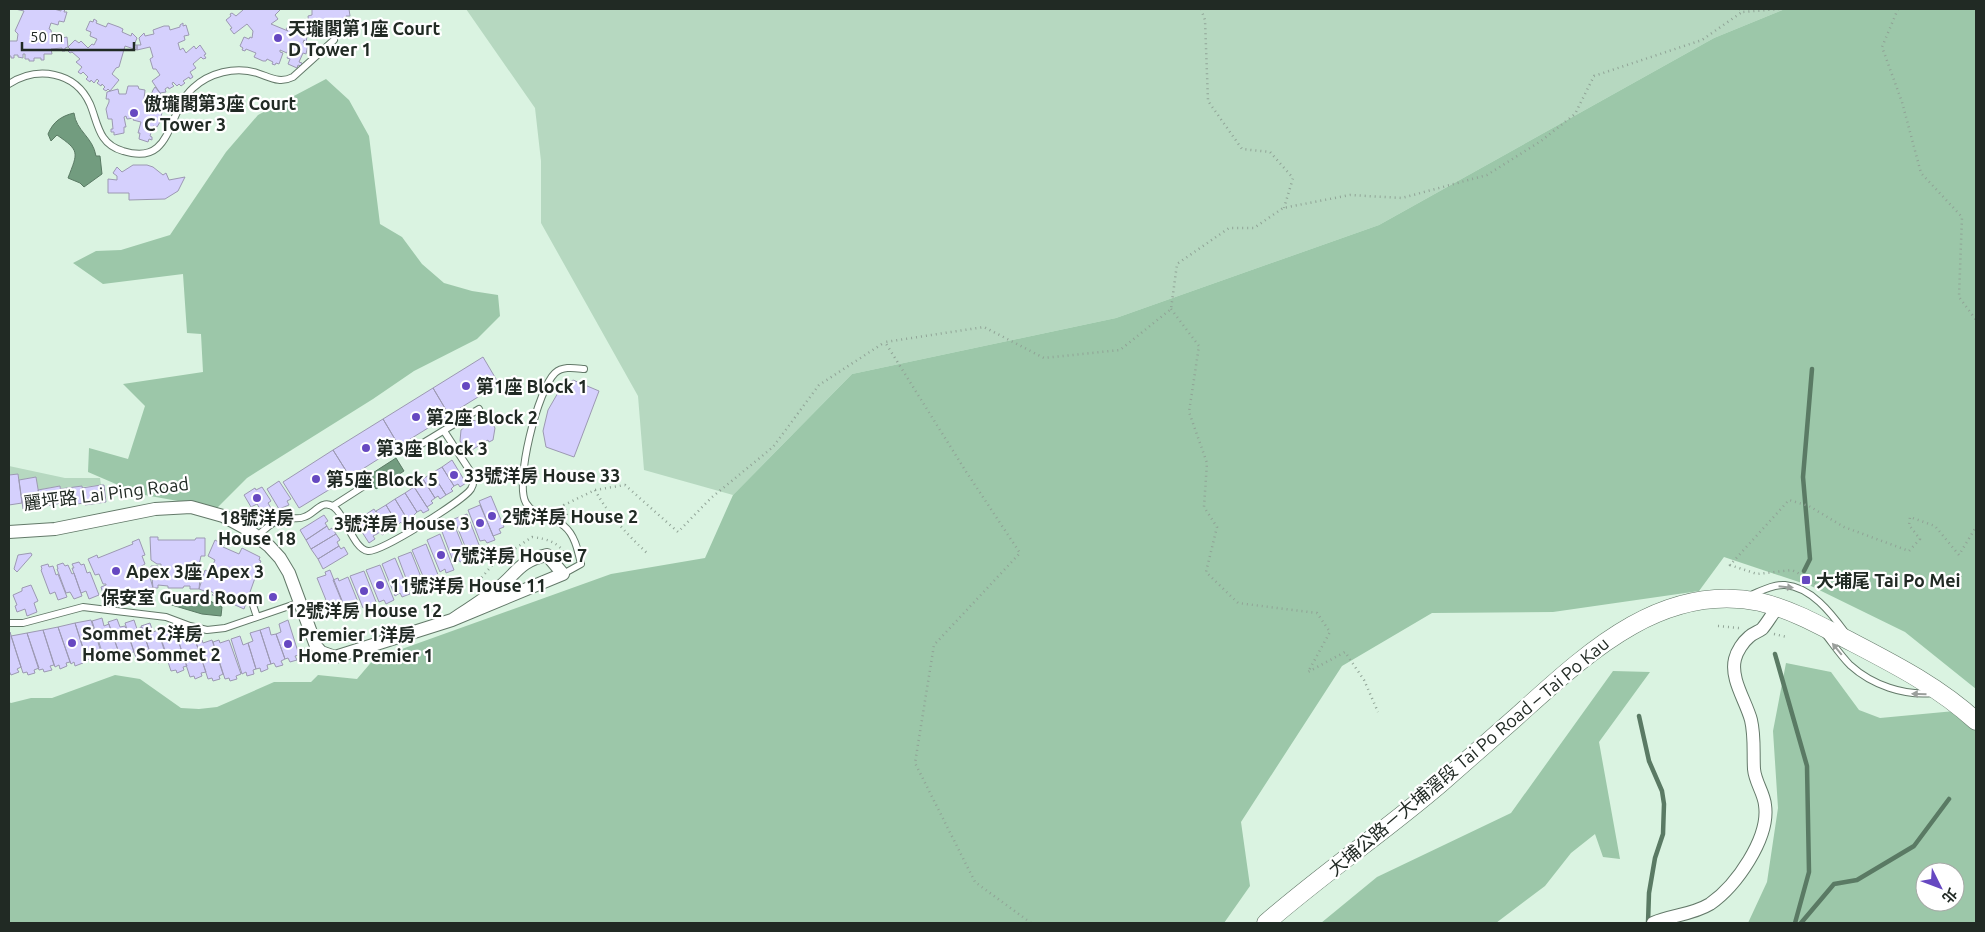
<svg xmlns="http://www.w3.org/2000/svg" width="1985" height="932" viewBox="0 0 1985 932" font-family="Ubuntu,'Noto Sans TC',sans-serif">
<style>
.green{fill:#b6d8c0}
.forest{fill:#9cc7a9;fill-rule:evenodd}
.water{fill:#729c7f;stroke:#5a7a64}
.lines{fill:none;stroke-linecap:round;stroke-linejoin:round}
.stream{stroke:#5a7a64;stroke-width:4.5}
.building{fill:#d5d0fd;stroke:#9c99b2}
.service-casing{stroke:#637969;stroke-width:8}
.minor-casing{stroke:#637969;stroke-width:14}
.secondary-casing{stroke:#637969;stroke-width:19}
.path{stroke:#90a396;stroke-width:2.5;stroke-dasharray:1 4;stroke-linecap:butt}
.service{stroke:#fff;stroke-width:6}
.minor{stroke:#fff;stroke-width:12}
.secondary{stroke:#fff;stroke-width:18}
.oneway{fill:#9b9f9c}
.poi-dot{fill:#6648c1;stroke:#fff;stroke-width:2}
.labels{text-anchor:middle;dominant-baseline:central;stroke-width:4.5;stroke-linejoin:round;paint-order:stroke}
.poi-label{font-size:18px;font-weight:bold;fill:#212a24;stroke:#fff;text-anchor:start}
.street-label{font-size:18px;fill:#212a24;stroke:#fff}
</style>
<rect width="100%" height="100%" fill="#daf3e1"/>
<path class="green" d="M 466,9 L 1785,9 L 1714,38 L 1379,225 L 1116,318 L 852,374 L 733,495 L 644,470 L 638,396 L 541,223 L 541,161 L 535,108 Z
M 9,466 L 65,478 L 100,478 L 101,485 L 60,489 L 59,486 L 38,490 L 36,477 L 19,480 L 18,474 L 9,475 Z"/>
<path class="forest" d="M 1785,9 L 1976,9 L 1976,689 L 1905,632 L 1811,586 L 1724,557 L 1699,591 L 1553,612 L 1432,613 L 1342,666 L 1241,822 L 1250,886 L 1224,923 L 9,923 L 9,702 L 11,703 L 31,698 L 52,698 L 115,675 L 140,679 L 181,708 L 199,709 L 217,707 L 274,682 L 311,682 L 318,675 L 357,679 L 374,659 L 611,574 L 705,558 L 733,495 L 852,374 L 1116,318 L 1379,225 L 1714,38 Z
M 326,79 L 349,100 L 369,136 L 380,224 L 402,237 L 422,264 L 444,283 L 472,291 L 498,295 L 500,316 L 477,339 L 414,371 L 373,399 L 247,478 L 217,508 L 139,494 L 88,472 L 89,448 L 128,459 L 145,406 L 123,384 L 203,372 L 201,334 L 187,333 L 183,274 L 103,284 L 73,263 L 96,251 L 121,250 L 170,235 L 226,152 L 258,115 Z
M 1786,663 L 1831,672 L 1859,710 L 1880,718 L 1976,709 L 1976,923 L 1748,923 L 1767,882 L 1778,808 L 1773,731 ZM 1925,872 L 1955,872 L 1955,902 L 1925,902 Z
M 1613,671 L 1650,672 L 1599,742 L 1620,859 L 1603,857 L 1595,834 L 1571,853 L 1545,886 L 1496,923 L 1321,923 L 1377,877 L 1511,813 Z"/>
<path class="water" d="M 74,113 C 76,131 93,137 96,156 L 100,156 L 102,174 L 84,187 L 80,183 L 68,178 C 78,152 80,151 57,135 L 51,141 L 48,134 C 53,122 61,116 74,113 Z
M 396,458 L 404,471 L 376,489 L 368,476 Z
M 167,594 L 198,595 L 222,607 L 221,616 L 202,614 L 165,603 Z"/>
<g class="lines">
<path class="stream" d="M 1804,571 L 1810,559 L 1803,477 L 1812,369
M 1775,654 L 1807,766 L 1809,872 L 1795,923
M 1639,716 L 1649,761 L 1662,791 L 1664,804 L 1663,834 L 1655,858 L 1649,893 L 1648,923
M 1801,923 L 1834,884 L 1857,880 L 1914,846 L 1949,799"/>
</g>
<path class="building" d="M 15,9 L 54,9 L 61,11 L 61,9 L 65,9 L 64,12 L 67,12 L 64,22 L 59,21 L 58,25 L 51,23 L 49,29 L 51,30 L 52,36 L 62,35 L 62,38 L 67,37 L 68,47 L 65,48 L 65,51 L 62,51 L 62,48 L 51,49 L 52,54 L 44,54 L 44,60 L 41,60 L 41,58 L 34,58 L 34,61 L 29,61 L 29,59 L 25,59 L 25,54 L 23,54 L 23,58 L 18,57 L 18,55 L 14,55 L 14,58 L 11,58 L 11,56 L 9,56 L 9,41 L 17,41 L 18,34 L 15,31 L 24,11 Z
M 242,9 L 281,9 L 275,15 L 278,19 L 271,24 L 288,31 L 286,29 L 290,24 L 297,27 L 299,22 L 308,26 L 304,35 L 307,37 L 306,42 L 304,40 L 303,43 L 308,45 L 306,54 L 303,53 L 299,62 L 302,63 L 301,66 L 298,65 L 297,68 L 288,64 L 290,59 L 287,58 L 291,49 L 288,48 L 287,53 L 280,50 L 280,52 L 283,53 L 279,64 L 276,63 L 275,65 L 272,64 L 273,62 L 267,59 L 266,61 L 263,61 L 254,57 L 256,53 L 246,49 L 245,51 L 242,50 L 243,48 L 240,46 L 244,37 L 249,39 L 250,37 L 252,38 L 253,31 L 247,24 L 234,34 L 230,29 L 232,28 L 226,20 L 231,16 L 230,14 L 232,13 L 236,16 L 243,10 Z
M 312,9 L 349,9 L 350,16 L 346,16 L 347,27 L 350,26 L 350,30 L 348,30 L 348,33 L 338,34 L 334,22 L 327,23 L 327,25 L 324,25 L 324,28 L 320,28 L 319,24 L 309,25 L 308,16 L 312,15 Z
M 94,19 L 97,21 L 96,23 L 106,27 L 108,23 L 119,27 L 123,29 L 122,32 L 131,36 L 132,33 L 137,38 L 134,45 L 137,45 L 137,50 L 125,46 L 119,67 L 116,68 L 112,74 L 119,80 L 110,91 L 108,89 L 106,91 L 103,89 L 105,87 L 102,84 L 101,86 L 97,83 L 99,81 L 97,79 L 94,83 L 91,80 L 90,82 L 86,79 L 88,77 L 83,72 L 81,74 L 78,72 L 82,67 L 76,62 L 80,59 L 72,52 L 70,53 L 68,51 L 70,49 L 68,47 L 75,40 L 79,43 L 81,41 L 88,48 L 92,44 L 94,45 L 97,39 L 90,36 L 91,32 L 86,30 L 90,21 L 93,22 Z
M 183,23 L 183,26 L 186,25 L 189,35 L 184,36 L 185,40 L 178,43 L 180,50 L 183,48 L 186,53 L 194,46 L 196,49 L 200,45 L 206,54 L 204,55 L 206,58 L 203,59 L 201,57 L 193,64 L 196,68 L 190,72 L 193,77 L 190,79 L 189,77 L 183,81 L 185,83 L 181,86 L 179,84 L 177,86 L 173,82 L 172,84 L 174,86 L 169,89 L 168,87 L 165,89 L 166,92 L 160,93 L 152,81 L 160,75 L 156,69 L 153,69 L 150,59 L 153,57 L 150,47 L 137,50 L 137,45 L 141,45 L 139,38 L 144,33 L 145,36 L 154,34 L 153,30 L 164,26 L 169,26 L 170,30 L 180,27 L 180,25 Z
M 128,86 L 138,86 L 139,89 L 145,90 L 144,99 L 149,100 L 153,90 L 155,87 L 165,99 L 160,111 L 162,112 L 160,122 L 157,127 L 153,126 L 150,136 L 152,137 L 152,140 L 149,139 L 148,142 L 139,139 L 140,133 L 138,133 L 141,122 L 133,120 L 134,118 L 127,119 L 126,116 L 124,117 L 126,127 L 124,127 L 124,133 L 114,135 L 114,132 L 111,132 L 111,129 L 113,129 L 112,119 L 108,119 L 106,109 L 109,102 L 109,99 L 106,99 L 107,92 L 118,89 L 119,94 L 126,94 Z
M 133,165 L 147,165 L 153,167 L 163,175 L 166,173 L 169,180 L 185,177 L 178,191 L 165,199 L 129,200 L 129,193 L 108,193 L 108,179 L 117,180 L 117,176 L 113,173 L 117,167 L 122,172 Z
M 483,357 L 499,384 L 449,415 L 433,388 Z
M 573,380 L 599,391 L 574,457 L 546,447 L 543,431 L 548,410 L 559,391 Z
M 433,388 L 449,415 L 399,446 L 383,419 Z
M 487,414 L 495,428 L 493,440 L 489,442 L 488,440 L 467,453 L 460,441 L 461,430 L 474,420 L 475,421 Z
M 383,419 L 399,446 L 350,477 L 333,450 Z
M 333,450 L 350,477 L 299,508 L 283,482 Z
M 452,460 L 466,483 L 460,487 L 458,484 L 454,486 L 442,467 Z
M 442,467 L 454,486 L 451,489 L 453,491 L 446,495 L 432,473 Z
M 432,473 L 446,495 L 440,499 L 438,496 L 435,498 L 423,479 Z
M 18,474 L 22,503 L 9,505 L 9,475 Z
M 36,477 L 41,507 L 23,509 L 19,480 Z
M 423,479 L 435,498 L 431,501 L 433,503 L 427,507 L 413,485 Z
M 279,481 L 291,499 L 287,501 L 289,505 L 279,509 L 267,489 Z
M 101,485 L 104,485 L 106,502 L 85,505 L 82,488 Z
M 60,486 L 62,503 L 41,507 L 38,490 Z
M 82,486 L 84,503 L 62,506 L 60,489 Z
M 262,487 L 271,501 L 268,503 L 272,510 L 264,515 L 257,504 L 251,507 L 244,495 L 255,488 L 256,490 Z
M 414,487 L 429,510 L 423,513 L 421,510 L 417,512 L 405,493 Z
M 405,493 L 417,512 L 414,515 L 415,518 L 409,522 L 395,499 Z
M 491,496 L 504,527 L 499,529 L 501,533 L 493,536 L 479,501 Z
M 395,499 L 409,522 L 403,525 L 401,522 L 398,525 L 386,505 Z
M 386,505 L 398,525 L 394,527 L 396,530 L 390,533 L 376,511 Z
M 480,505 L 495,540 L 487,543 L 485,540 L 480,541 L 468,510 Z
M 374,509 L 388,531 L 382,535 L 380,532 L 377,534 L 365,515 Z
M 467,514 L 481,550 L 473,553 L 472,549 L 467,551 L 454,519 Z
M 324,515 L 328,521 L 325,523 L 327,526 L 306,540 L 300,530 Z
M 365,515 L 377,534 L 373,536 L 375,539 L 369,543 L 355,521 Z
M 454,524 L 468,559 L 460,562 L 458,559 L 453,561 L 441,529 Z
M 327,526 L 329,530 L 332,528 L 336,534 L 311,549 L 306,540 Z
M 336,534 L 340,540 L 337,542 L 339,546 L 318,559 L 311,549 Z
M 440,534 L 454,570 L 446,573 L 445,569 L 440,572 L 427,540 Z
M 150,537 L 158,537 L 158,540 L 195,540 L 196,538 L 205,538 L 205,556 L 201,556 L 199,565 L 194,565 L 192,569 L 201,569 L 199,589 L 190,589 L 190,586 L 184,586 L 183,588 L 168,588 L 168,586 L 158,585 L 158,588 L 153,588 L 151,566 L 158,566 L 158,570 L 161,570 L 161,564 L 157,564 L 151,560 Z
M 139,539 L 145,555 L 142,556 L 145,564 L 138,568 L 140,573 L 143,572 L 142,569 L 147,567 L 153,588 L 143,589 L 144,592 L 120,602 L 118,599 L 119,601 L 107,606 L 101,587 L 106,585 L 106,584 L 103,584 L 99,574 L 95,575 L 88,559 L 97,555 L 98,558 L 133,544 L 132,542 Z
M 215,540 L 224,545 L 223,547 L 239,554 L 242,548 L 260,557 L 259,560 L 261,561 L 253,577 L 255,578 L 244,609 L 235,605 L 237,603 L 227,599 L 226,601 L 212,595 L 214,593 L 208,590 L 207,592 L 199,589 L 205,570 L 213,574 L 213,570 L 211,569 L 215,560 L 208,556 Z
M 426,544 L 440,580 L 432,583 L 431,579 L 425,581 L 412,550 Z
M 339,546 L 341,549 L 344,547 L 348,554 L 323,569 L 318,559 Z
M 411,552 L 425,587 L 417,591 L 416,587 L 410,589 L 398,557 Z
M 31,553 L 32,555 L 17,572 L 14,569 L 18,555 Z
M 395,558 L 410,594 L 402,597 L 400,593 L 395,596 L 382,564 Z
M 79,562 L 81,565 L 84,564 L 87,573 L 90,572 L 99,595 L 89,599 L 86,591 L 81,593 L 72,568 L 74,568 L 72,564 Z
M 63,563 L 65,566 L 68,565 L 72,574 L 74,573 L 82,596 L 74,599 L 70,592 L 66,593 L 57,569 L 58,569 L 57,565 Z
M 48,564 L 49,567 L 53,566 L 56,575 L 58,574 L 67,597 L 58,600 L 55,592 L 50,594 L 41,570 L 42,569 L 41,566 Z
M 380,565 L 394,600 L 386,604 L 384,600 L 379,602 L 366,570 Z
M 330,570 L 343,603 L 335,606 L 333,602 L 328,605 L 317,578 L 326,575 L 325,572 Z
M 364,571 L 378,607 L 370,610 L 368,606 L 363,608 L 350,576 Z
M 348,577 L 360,607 L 352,610 L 351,607 L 345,609 L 333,580 L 338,578 L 339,581 Z
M 31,585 L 38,601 L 34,603 L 37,612 L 27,616 L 25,609 L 17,612 L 15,606 L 17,605 L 13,595 L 22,591 L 22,588 Z
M 276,593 L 278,600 L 270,602 L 268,595 Z
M 102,618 L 104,626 L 109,624 L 118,650 L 114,652 L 116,655 L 109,658 L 107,654 L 103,655 L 92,621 Z
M 117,619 L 120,627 L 125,626 L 134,652 L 130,653 L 131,656 L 124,659 L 123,655 L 120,656 L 108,622 Z
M 91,620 L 102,655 L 98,657 L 99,660 L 92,662 L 90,659 L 87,660 L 75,623 Z
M 134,620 L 137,629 L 142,627 L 150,653 L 147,654 L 148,658 L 141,660 L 140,656 L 136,658 L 125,623 Z
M 288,620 L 299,655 L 295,656 L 297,660 L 290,662 L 288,658 L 285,659 L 276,634 L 281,632 L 279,624 Z
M 75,623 L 86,658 L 82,660 L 83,663 L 75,666 L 74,662 L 71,664 L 58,627 Z
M 150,623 L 153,632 L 158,630 L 167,656 L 163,657 L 165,661 L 158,663 L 156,660 L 153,661 L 141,626 Z
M 58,627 L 70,662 L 66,663 L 67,666 L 60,669 L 59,665 L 55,667 L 43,630 Z
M 269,627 L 271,635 L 276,634 L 285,659 L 281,661 L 283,665 L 276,667 L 274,663 L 271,664 L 260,630 Z
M 43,630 L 54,665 L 50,666 L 52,670 L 44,672 L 43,669 L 39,670 L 27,633 Z
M 260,630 L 271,664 L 267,665 L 268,669 L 261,672 L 260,668 L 256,669 L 248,643 L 253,641 L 250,633 Z
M 175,631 L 187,666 L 183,667 L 184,670 L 177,673 L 176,670 L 171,671 L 159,634 Z
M 10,632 L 21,667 L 17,669 L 19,672 L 11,675 L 9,671 Z
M 27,633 L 39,668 L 34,670 L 35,673 L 28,675 L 27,672 L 23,673 L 11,636 Z
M 240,636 L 243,645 L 248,643 L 256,669 L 253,670 L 254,674 L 247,676 L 246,672 L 242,674 L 231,639 Z
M 194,637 L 206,672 L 201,673 L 202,676 L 195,679 L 194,676 L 190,677 L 178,640 Z
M 202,640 L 203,643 L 212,640 L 223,674 L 219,676 L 220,679 L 213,681 L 212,678 L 208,679 L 196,642 Z
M 219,640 L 220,643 L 229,640 L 241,674 L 236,676 L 237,679 L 230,681 L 229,678 L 225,679 L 213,642 Z"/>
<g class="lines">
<defs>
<path id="service" d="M 9,84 C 37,66 75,71 90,104 C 98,123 98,144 123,151 C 174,167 166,112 193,88 C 209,73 235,66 257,73 C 270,77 279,84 293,77 L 334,40
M 410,451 L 479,409
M 333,506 L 364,486
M 257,536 C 265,530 274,519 285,518 C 291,517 298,520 304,517 C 311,515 316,508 323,505 C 343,498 350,549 368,551 C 380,553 464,500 471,489 C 474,484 474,479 472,474 L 444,431
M 563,574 L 581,564 C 578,551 575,535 564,526 C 553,516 534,517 526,503 C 514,483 538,389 555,373 C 563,366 574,368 584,369
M 1748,596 C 1759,592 1773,584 1785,585 C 1811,587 1831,613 1845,632
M 252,602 L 257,617
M 9,623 L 23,623 L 83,607 L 166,617 L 190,626 L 207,630 L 225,628 L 301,602
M 1825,634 C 1833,644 1841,656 1850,665 C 1872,685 1904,696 1933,693"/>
<path id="minor" d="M 9,532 L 55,529 L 155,509 L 191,507 L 223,516 L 247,529 L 269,546 L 280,558 L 289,573 L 316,646 L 321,652 L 335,657 L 452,620 L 563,574 L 547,555 C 517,562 518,573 497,589 C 483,600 467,610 452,620
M 1653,923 C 1671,915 1692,915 1710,904 C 1736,886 1770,838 1765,805 C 1764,793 1755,782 1754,769 C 1753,753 1755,737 1751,720 C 1746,701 1730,679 1735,659 C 1737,651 1743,642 1749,637 C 1753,633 1758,632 1762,629 C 1768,622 1772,614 1778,607"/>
<path id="secondary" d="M 1266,923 C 1322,874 1384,832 1440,784 C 1465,762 1490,740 1514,719 C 1582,658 1659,581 1760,602 C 1790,609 1819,625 1846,639 C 1892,663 1938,686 1976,721"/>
</defs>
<use href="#service" class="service-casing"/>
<use href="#minor" class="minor-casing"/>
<use href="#secondary" class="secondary-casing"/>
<path class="path" d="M 1201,9 L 1205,20 L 1208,101 L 1242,149 L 1270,152 L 1293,178 L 1284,208
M 1740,9 L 1742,12 L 1779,9
M 1898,9 L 1882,47 L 1902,102 L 1921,173 L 1962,217 L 1959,297 L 1976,320
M 1171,309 L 1199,346 L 1189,412 L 1207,463 L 1204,507 L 1217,527 L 1206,572 L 1238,603 L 1317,613 L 1330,632 L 1308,672 L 1345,652 L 1364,680 L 1378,712
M 595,490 C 610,517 627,534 649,555
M 567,515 L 564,505 L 595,490 L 625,485 L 678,532 L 711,498 L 773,447 L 819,385 L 885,342
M 1819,587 L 1812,580 L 1792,570 L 1757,574 L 1730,565 L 1789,500 L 1809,506 L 1844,527 L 1909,551 L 1920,539 L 1909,525 L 1910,517 L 1935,526 L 1959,555 L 1976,527
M 472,589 L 494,563 L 532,537 C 548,539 558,542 567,556
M 1718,626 L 1739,628
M 1774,634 L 1787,637
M 1031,923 L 975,882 L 915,763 L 934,645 L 1020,553 L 965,470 L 885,342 L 984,327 L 1044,358 L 1120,350 L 1171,309 L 1177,264 L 1229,228 L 1254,228 L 1283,208 L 1350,195 L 1402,198 L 1487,175 L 1541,141 L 1575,114 L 1594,76 L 1702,40 L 1742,12"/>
<use href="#service" class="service"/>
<use href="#minor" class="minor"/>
<use href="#secondary" class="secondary"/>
</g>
<defs><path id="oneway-solid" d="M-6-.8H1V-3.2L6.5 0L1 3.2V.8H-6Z" transform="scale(1.25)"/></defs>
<g class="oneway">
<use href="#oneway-solid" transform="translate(1786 587) rotate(6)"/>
<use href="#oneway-solid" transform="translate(1837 649) rotate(-129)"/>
<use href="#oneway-solid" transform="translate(1919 694) rotate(-179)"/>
</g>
<g class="poi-dot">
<circle cx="278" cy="38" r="5"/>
<circle cx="134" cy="113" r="5"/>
<circle cx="466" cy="386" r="5"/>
<circle cx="416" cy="417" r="5"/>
<circle cx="366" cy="448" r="5"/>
<circle cx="454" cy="475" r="5"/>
<circle cx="316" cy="479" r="5"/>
<circle cx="257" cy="498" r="5"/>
<circle cx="492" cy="516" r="5"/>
<circle cx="480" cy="523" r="5"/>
<circle cx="441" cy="555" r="5"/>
<circle cx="116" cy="571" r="5"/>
<rect x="1801" y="575" width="10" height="10" rx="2.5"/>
<circle cx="380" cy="585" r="5"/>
<circle cx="364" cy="591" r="5"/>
<circle cx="273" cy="597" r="5"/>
<circle cx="72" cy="643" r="5"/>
<circle cx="288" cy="644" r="5"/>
</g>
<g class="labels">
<g class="poi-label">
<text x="288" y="28">天瓏閣第1座 Court<tspan x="288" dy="21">D Tower 1</tspan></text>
<text x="144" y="103">傲瓏閣第3座 Court<tspan x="144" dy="21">C Tower 3</tspan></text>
<text x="476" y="386">第1座 Block 1</text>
<text x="426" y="417">第2座 Block 2</text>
<text x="376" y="448">第3座 Block 3</text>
<text x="464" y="475">33號洋房 House 33</text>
<text x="326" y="479">第5座 Block 5</text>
<text x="502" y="516">2號洋房 House 2</text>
<text x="257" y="517" text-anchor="middle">18號洋房<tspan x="257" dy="21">House 18</tspan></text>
<text x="470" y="523" text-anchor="end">3號洋房 House 3</text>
<text x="451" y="555">7號洋房 House 7</text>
<text x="126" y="571">Apex 3座 Apex 3</text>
<text x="1816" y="580">大埔尾 Tai Po Mei</text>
<text x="390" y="585">11號洋房 House 11</text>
<text x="263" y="597" text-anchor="end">保安室 Guard Room</text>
<text x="364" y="610" text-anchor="middle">12號洋房 House 12</text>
<text x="82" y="633">Sommet 2洋房<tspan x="82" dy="21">Home Sommet 2</tspan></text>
<text x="298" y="634">Premier 1洋房<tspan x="298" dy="21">Home Premier 1</tspan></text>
</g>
<g class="street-label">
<text transform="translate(106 493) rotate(-7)">麗坪路 Lai Ping Road</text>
<text transform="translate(1468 756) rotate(-40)">大埔公路－大埔滘段 Tai Po Road – Tai Po Kau</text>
</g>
</g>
<rect width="1985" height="932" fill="none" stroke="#212a24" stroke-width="20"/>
<g transform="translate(1940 887) rotate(132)"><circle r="24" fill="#ffffff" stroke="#a6aaa7"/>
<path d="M0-4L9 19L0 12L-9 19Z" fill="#6648c1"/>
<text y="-8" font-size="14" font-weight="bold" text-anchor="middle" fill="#212a24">北</text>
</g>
<path d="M22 42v8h112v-8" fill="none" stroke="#212a24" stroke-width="2.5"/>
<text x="30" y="42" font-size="15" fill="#212a24" stroke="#ffffff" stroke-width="4" paint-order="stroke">50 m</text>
</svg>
